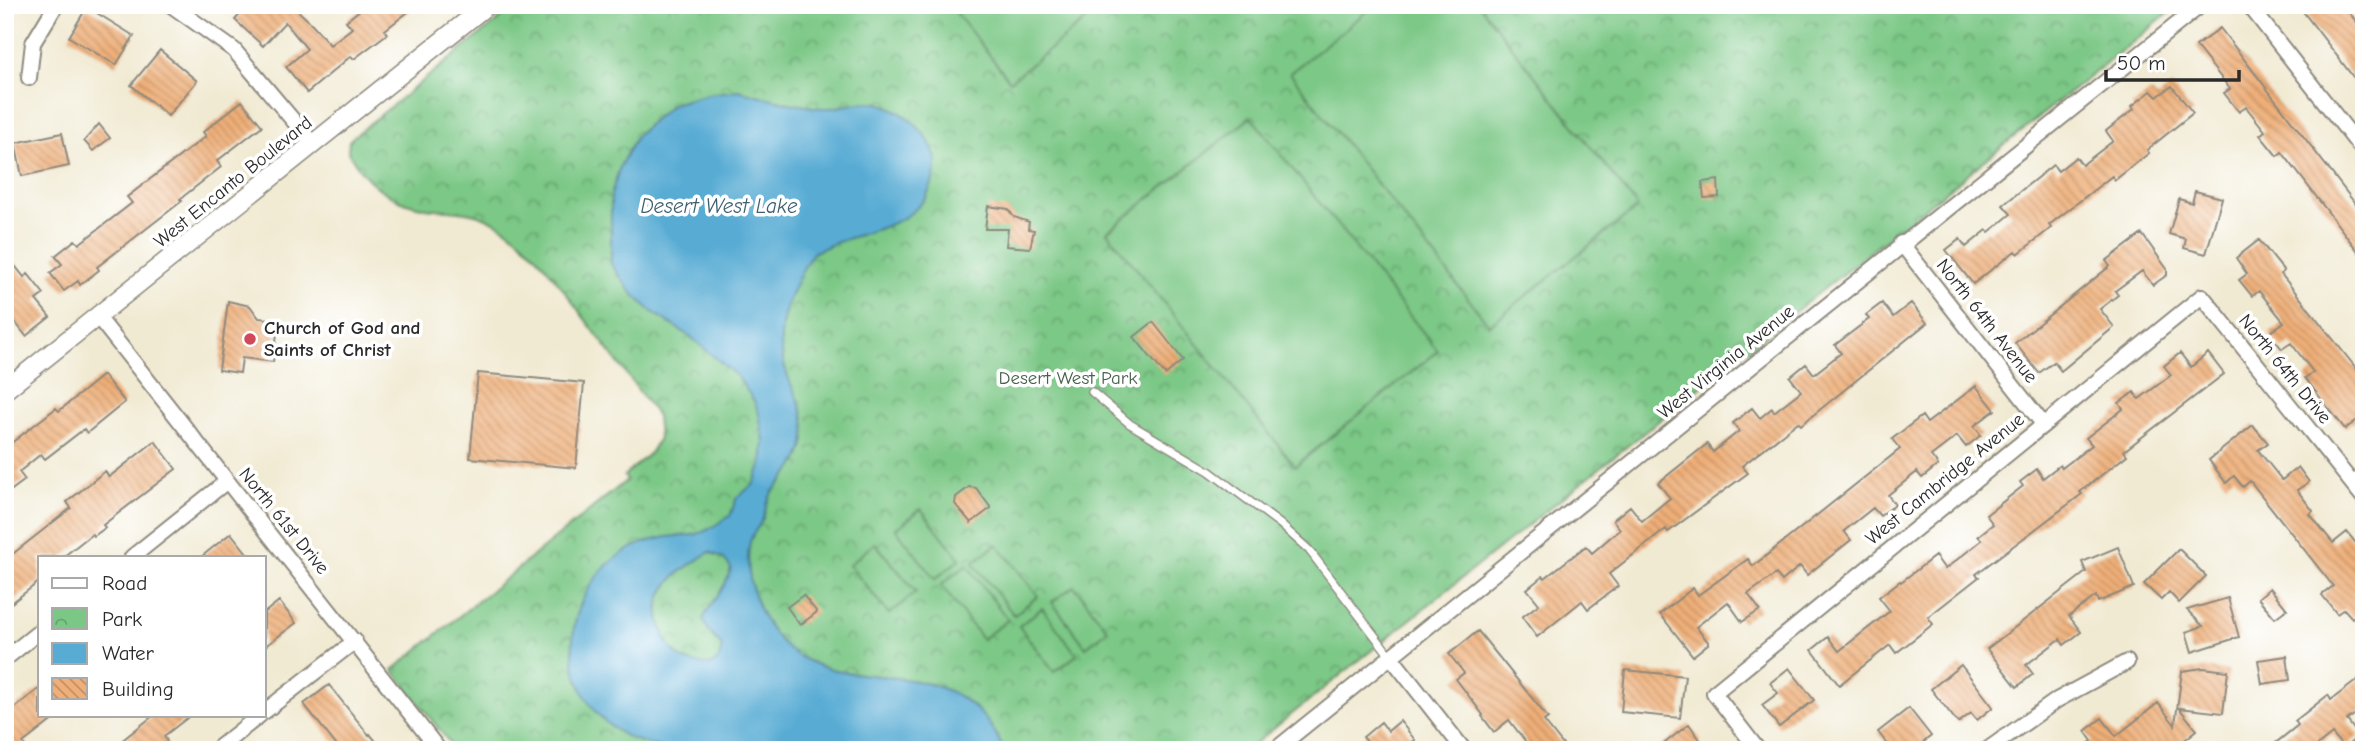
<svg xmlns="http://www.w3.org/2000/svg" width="2369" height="755" viewBox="0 0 2369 755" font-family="'Comic Neue',sans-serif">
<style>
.park{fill:url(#park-crowns);stroke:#537a58;stroke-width:2}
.pitch{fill:#7bc886;stroke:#537a58;stroke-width:2}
.water{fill:#58acd4;stroke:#426c80;stroke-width:2;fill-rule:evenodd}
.building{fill:url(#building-back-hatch)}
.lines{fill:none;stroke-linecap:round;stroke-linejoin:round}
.service-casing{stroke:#8e8a7f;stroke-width:10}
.minor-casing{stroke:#8e8a7f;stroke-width:18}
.tertiary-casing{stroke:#8e8a7f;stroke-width:21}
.service{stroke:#fff;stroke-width:7}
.minor{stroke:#fff;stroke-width:14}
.tertiary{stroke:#fff;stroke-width:18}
.poi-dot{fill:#d1495b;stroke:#fff;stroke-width:2.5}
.labels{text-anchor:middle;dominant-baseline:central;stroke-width:7;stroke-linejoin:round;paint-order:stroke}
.street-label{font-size:19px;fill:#2b2b2b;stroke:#fff}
.poi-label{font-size:19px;font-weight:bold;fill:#2b2b2b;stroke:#fff;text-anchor:start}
.park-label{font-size:19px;fill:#47624b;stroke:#fff}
.water-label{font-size:21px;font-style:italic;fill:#3d5f6f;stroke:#fff}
</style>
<defs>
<pattern id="park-crowns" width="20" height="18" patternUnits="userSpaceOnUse" patternTransform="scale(1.75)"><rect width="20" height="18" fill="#7bc886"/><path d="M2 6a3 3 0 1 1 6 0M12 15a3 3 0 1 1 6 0" fill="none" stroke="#65a36e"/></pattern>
<pattern id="building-back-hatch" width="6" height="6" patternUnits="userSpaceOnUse" patternTransform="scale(1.75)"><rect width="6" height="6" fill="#efaf78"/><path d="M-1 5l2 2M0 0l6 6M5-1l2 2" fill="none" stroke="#c28f63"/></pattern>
</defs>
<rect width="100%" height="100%" fill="#fff"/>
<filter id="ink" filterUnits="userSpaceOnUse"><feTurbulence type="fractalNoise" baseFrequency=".0143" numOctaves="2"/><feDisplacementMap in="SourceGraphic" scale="14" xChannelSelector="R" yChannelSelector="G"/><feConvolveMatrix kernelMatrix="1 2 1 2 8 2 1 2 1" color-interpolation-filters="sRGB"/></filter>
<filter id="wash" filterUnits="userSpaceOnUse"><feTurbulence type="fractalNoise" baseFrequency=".00686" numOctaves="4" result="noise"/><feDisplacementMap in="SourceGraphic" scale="28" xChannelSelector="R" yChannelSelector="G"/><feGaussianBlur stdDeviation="1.57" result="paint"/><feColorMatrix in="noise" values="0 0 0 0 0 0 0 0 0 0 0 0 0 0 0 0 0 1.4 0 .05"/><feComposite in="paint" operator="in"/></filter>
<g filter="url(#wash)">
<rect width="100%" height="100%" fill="#f1ead3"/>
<path class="park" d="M 517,5 L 2179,5 L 1247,750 L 455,750 L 393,670 L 627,480 L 624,476 L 651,452 L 659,438 L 657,416 C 634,384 611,353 587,322 C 558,283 530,236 484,217 C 464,209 446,211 426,208 C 391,202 364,182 348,151 L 349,141 L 353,137 Z"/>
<path class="pitch" d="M 950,5 L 1105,5 L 1010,81 Z
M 1375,5 L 1479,5 L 1638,207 L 1489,325 L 1290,73 Z
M 1251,117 L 1438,351 L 1295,466 L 1107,232 Z
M 921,509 L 960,559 L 935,579 L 896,529 Z
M 875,543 L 916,592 L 889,614 L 849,565 Z
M 997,544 L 1038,596 L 1014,615 L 973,563 Z
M 967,565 L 1008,620 L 982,639 L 941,585 Z
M 1074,586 L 1108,630 L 1086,647 L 1052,602 Z
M 1042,608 L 1077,655 L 1054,672 L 1019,626 Z"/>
<path class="water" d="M 738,90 C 765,97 794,106 823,108 C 842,109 862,98 882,104 C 904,111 927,131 935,155 C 939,167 931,190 923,201 C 901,230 857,232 826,247 C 822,249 816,251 812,254 C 805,263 799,278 794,288 C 779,320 776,348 790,382 C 799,402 809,420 804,444 C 800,465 785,476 772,493 C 767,500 766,510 763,518 C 760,526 752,533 750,542 C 746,558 749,579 754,595 C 796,718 913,642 981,714 C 991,724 998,737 1004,750 L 665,748 C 648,744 631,741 616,730 C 556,689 560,599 617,557 C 635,544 654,538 676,536 C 683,536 690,536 697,534 C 709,531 719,523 730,516 L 737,497 L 753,485 L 762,464 L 764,441 L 759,414 L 754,401 L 737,376 L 692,338 L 651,311 L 632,293 L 611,264 L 611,195 L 620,166 L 637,135 L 672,104 L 708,94 ZM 710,552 L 724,559 L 731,568 C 727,587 711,602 703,619 L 708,630 L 722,646 L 719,659 L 712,665 C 703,665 689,663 681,658 C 664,645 653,613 662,594 C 671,575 692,563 710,552 Z"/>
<g id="blocks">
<path class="building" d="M 248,5 L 292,5 L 313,25 L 330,45 L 352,28 L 346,21 L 366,5 L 417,5 L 385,30 L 387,34 L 354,59 L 351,56 L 307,93 L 286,67 L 307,49 L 285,22 L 263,46 L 235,20 Z
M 2298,5 L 2343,5 L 2364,31 L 2364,91 Z
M 87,7 L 134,36 L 116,65 L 69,37 Z
M 2220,28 L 2364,215 L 2364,259 L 2282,152 L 2277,156 L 2260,135 L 2265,131 L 2246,107 L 2239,112 L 2224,93 L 2230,89 L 2196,46 Z
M 160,50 L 197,81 L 168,116 L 131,85 Z
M 2172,86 L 2193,113 L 2147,150 L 2149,153 L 2115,180 L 2112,176 L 2049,225 L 2051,228 L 2018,254 L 2015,251 L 1973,284 L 1946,250 L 1960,239 L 1966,247 L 1987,230 L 1989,232 L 2011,214 L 2003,205 L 2053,165 L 2058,171 L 2076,157 L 2082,165 L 2113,141 L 2106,131 L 2134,109 L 2132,106 L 2151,91 L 2157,97 Z
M 242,101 L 262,126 L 217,161 L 221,167 L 180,199 L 182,201 L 97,267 L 99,270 L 80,285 L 78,281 L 64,291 L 50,273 L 62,264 L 55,256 L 75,240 L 79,244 L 132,203 L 127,197 L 206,136 L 203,132 Z
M 99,124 L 110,138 L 93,151 L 84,141 Z
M 62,133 L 69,166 L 22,176 L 15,143 Z
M 1718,180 L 1719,197 L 1704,198 L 1702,182 Z
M 2195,191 L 2222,198 L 2206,254 L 2184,248 L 2186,239 L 2169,234 L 2179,199 L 2192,203 Z
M 988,206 L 1008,209 L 1014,217 L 1029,222 L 1028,229 L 1034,230 L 1030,248 L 1006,246 L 1008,229 L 985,229 Z
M 2142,234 L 2167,269 L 2167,275 L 2153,285 L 2142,271 L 2115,291 L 2118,295 L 2100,309 L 2114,327 L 2061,371 L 2054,362 L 2039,373 L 2015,343 L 2110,266 L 2106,261 Z
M 2259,240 L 2284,271 L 2281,274 L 2364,378 L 2364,415 L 2345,429 L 2305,378 L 2313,372 L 2291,343 L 2282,349 L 2269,333 L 2284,322 L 2259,291 L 2252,296 L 2239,280 L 2247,274 L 2236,258 Z
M 5,253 L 24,277 L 28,274 L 44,294 L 36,300 L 50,317 L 26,336 L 5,309 Z
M 228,301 L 250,306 L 259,318 L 279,320 L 273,362 L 242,358 L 240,373 L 219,370 Z
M 1882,303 L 1893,317 L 1911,303 L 1927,323 L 1801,425 L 1798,422 L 1742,466 L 1748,473 L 1668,532 L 1666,529 L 1609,574 L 1618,586 L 1588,609 L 1582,601 L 1537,637 L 1522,617 L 1539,604 L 1527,589 L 1543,576 L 1545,578 L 1586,546 L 1592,553 L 1620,529 L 1613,520 L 1630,506 L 1642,521 L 1670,498 L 1658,483 L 1707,444 L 1713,452 L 1739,431 L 1733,423 L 1752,408 L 1760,418 L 1772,408 L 1774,412 L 1801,391 L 1790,377 L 1806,364 L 1814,374 L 1841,353 L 1835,345 L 1869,319 L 1866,315 Z
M 1153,322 L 1183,360 L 1165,375 L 1134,337 Z
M 2180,353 L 2191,367 L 2208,353 L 2224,374 L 2124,451 L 2127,455 L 2080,492 L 2082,494 L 1976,574 L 1979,577 L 1928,617 L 1933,624 L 1896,653 L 1890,645 L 1839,685 L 1812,650 L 1828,637 L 1839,651 L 1890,611 L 1879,597 L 1900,581 L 1901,582 L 1935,556 L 1945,569 L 1982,540 L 1978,536 L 1993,524 L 1986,515 L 2023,486 L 2020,482 L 2037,469 L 2043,478 L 2060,465 L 2062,468 L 2092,445 L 2086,438 L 2123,409 L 2119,403 L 2134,392 L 2139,399 L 2171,375 L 2164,366 Z
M 478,373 L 584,383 L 576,468 L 470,458 Z
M 103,375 L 125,402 L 87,433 L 84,429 L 45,459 L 41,454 L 19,472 L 25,480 L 5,495 L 5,448 L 56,408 L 59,411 Z
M 1976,386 L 1995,410 L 1974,426 L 1981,435 L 1966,447 L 1957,436 L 1931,456 L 1938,465 L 1922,478 L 1917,472 L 1888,495 L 1895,505 L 1880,516 L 1873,508 L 1844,531 L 1851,540 L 1807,575 L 1800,566 L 1782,581 L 1776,574 L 1748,594 L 1760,610 L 1742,622 L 1728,602 L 1696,627 L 1709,643 L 1693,656 L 1660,614 L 1693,588 L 1698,595 L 1748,559 L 1753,566 L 1900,449 L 1892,439 L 1922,416 L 1927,423 Z
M 2253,425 L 2268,443 L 2258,450 L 2282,480 L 2298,467 L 2309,482 L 2297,490 L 2313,511 L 2310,514 L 2333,543 L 2347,532 L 2364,553 L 2364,609 L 2352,618 L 2344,609 L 2337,614 L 2322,595 L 2333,586 L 2250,481 L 2243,487 L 2234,476 L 2226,483 L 2209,460 Z
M 155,441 L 176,469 L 103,525 L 105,528 L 94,536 L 92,534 L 63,557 L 40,557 L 40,581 L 5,608 L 5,560 L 71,508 L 67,502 L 105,471 L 109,477 Z
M 969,487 L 976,488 L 991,508 L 971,523 L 955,504 L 956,497 Z
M 231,533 L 250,557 L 201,557 Z
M 2118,547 L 2134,587 L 2098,602 L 2096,596 L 2069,616 L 2081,632 L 2064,645 L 2060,639 L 2026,665 L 2033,674 L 2017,687 L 1987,649 L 2086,572 L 2082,562 Z
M 2179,549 L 2206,576 L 2179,603 L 2169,592 L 2161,600 L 2144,584 Z
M 2270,588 L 2287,609 L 2275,618 L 2258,598 Z
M 803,595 L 817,612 L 800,625 L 787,607 Z
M 2228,598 L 2239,637 L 2192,652 L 2186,632 L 2203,626 L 2187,610 Z
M 279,601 L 296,623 L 264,647 L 264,613 Z
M 1478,631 L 1548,718 L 1544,721 L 1567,750 L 1532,750 L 1509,720 L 1494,732 L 1482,716 L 1483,715 L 1456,679 L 1464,673 L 1449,654 Z
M 2287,656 L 2290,680 L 2262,684 L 2258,660 Z
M 1961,665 L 1993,707 L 1977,720 L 1971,713 L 1958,723 L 1931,689 Z
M 1789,668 L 1814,700 L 1779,727 L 1762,705 L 1778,693 L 1770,683 Z
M 2203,668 L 2228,671 L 2223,713 L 2179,708 L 2197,730 L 2172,750 L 2080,750 L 2092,741 L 2085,731 L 2102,718 L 2116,736 L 2158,703 L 2175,725 L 2182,671 Z
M 1625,670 L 1685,676 L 1680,718 L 1621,712 Z
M 2364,675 L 2364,708 L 2347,720 L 2359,736 L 2344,748 L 2332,734 L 2312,750 L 2267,750 L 2298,725 L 2295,721 L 2328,695 L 2331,700 Z
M 329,685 L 369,735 L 370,734 L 383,750 L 340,750 L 304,704 Z
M 40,688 L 40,715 L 59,715 L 23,743 L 28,750 L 5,750 L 5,715 Z
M 1909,708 L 1931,736 L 1914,750 L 1892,750 L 1878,732 Z
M 154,715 L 191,715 L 164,736 L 167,741 L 156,750 L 110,750 Z
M 1400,721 L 1415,740 L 1402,750 L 1374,750 L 1363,737 L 1381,722 L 1388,731 Z
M 1689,724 L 1701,741 L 1690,750 L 1656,750 Z"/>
</g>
</g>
<g filter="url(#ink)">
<use href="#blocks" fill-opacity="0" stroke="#8e8a7f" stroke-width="2"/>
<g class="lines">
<defs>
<path id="service" d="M 1092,392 L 1130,424 L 1209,471 L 1280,524 L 1309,550 L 1391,657"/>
<path id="minor" d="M 171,5 L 234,50 L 313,144
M 2249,5 L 2364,152
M 29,78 L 33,43 L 56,5
M 1901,243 L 2043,424
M 98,317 L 439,750
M 2353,484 L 2364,475
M 132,557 L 227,481
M 1391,657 L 1464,750
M 5,659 L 40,631
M 264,712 L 355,641
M 216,750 L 260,715
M 1275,750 C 1584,502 1891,251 2201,5
M 1758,750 L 1714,693 L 2202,296 L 2364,498
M 1987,750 L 2057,700 L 2127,662"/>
<path id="tertiary" d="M 5,390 L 487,5"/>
</defs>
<use href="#service" class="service-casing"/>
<use href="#minor" class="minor-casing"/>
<use href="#tertiary" class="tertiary-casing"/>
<use href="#service" class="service"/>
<use href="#minor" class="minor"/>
<use href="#tertiary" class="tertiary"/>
</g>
</g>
<circle class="poi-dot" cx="250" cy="339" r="7"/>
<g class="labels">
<g class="street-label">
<text transform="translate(233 182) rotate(-39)">West Encanto Boulevard</text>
<text transform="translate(1987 321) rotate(52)">North 64th Avenue</text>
<text transform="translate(1726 362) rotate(-39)">West Virginia Avenue</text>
<text transform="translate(2285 369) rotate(51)">North 64th Drive</text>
<text transform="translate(1945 479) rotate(-39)">West Cambridge Avenue</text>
<text transform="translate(284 521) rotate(51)">North 61st Drive</text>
</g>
<g class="poi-label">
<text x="264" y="328">Church of God and<tspan x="264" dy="22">Saints of Christ</tspan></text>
</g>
<g class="park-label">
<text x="1068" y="378">Desert West Park</text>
</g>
<g class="water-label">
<text x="719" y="206">Desert West Lake</text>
</g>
</g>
<rect width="2369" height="755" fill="none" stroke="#fff" stroke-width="28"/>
<rect x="38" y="556" width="228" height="161" fill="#ffffff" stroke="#aaaaaa" stroke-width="2"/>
<rect x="52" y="578" width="35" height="10" fill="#ffffff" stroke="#aaaaaa" stroke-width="2"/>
<text x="102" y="590" font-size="21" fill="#2b2b2b">Road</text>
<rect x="52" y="608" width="35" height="21" fill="url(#park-crowns)" stroke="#aaaaaa" stroke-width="2"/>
<text x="102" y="626" font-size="21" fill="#2b2b2b">Park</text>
<rect x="52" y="643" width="35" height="21" fill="#58acd4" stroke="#aaaaaa" stroke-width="2"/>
<text x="102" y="660" font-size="21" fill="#2b2b2b">Water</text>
<rect x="52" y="678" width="35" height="21" fill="url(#building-back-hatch)" stroke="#aaaaaa" stroke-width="2"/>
<text x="102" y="696" font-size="21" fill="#2b2b2b">Building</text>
<path d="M2106 70v10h133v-10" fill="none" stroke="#2b2b2b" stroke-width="3.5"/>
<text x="2117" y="70" font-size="21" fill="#2b2b2b" stroke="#ffffff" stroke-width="5" paint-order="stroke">50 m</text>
</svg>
